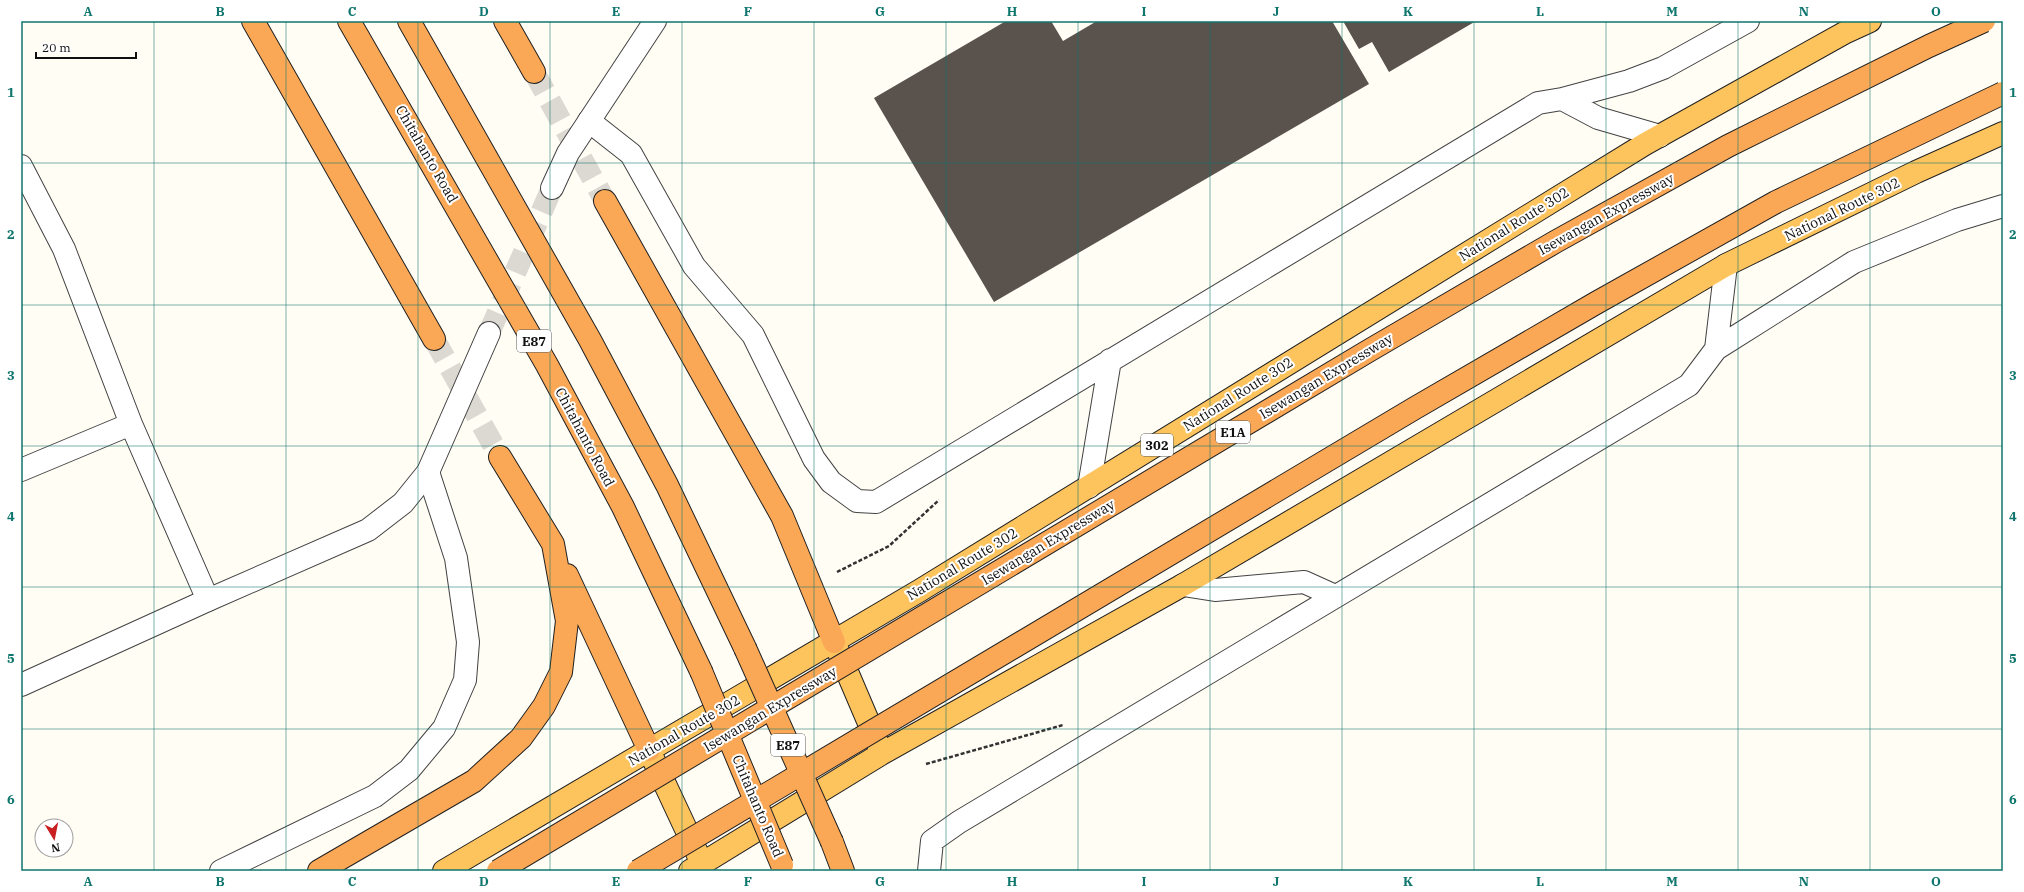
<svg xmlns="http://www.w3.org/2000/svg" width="2024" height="892" viewBox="0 0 2024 892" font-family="'IBM Plex Serif',serif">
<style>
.building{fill:#5a524c}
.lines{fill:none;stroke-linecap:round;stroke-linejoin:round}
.tertiary-tunnel{stroke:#dbd9d2;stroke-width:22;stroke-dasharray:22 11;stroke-linecap:butt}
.motorway-tunnel{stroke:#dbd9d2;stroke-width:22;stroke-dasharray:22 11;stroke-linecap:butt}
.minor-casing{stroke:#434343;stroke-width:24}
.tertiary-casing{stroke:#434343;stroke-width:24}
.trunk-casing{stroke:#212121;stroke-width:24}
.motorway-casing{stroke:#212121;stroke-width:24}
.path{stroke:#323232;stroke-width:2.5;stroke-dasharray:4 2;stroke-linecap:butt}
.minor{stroke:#fff;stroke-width:22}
.tertiary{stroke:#fff;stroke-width:22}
.trunk{stroke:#fdc45d;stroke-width:22}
.motorway{stroke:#fba856;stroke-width:22}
.motorway-bridge-casing{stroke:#212121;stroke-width:24;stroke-linecap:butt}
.motorway-bridge{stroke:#fba856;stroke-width:22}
.grid{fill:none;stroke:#0f766e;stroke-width:1;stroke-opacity:0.55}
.labels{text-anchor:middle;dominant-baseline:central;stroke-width:4;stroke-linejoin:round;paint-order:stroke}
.shield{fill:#fff;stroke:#585858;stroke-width:1}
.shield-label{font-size:13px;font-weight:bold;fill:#101010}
.street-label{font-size:14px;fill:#101010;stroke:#fff}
.neatline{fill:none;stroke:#0f766e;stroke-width:1.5}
.grid-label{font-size:13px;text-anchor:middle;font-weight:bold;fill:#0f766e}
</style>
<rect width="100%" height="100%" fill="#fffdf4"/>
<path class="building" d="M 1006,21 L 1051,21 L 1063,41 L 1097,21 L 1332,21 L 1369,84 L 994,302 L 874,98 Z
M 1343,21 L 1476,21 L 1389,72 L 1372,42 L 1359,49 Z"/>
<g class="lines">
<path class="tertiary-tunnel" d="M 489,333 L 552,188"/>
<path class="motorway-tunnel" d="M 534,72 L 605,201
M 434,339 L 500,457"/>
<defs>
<path id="minor" d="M 1562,99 L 1629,81 L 1663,68 L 1748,21
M 589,121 L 631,154 L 694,266 L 753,335 L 814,459 L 831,482 L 857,501 L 876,502 L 1538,103 L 1562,99 L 1598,118 L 1660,136
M 21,166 L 64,249 L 131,424 L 208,600
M 1716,349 L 1854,262 L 1957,220 L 2003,206
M 21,470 L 131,424
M 1089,487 L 1110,360
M 1183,585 L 1215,590 L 1304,582 L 1335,596
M 221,871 L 375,796 L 409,770 L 444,728 L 465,680 L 468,642 L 456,558 L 428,472
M 929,871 L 932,841 L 959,822 L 1689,385 L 1716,349 L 1726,265"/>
<path id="tertiary" d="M 552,188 L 568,153 L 655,21
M 21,685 L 208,600 L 368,530 L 403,503 L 428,472 L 489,333"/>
<path id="trunk" d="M 836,646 L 880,749
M 649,750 L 699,857
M 444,871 L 919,591 L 1645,144 L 1846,32 L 1870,21
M 690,871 L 881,754 L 1183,585 L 1726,265 L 1916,172 L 2003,133"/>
<path id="motorway" d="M 253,21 L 434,339
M 349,21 L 547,365 L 623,507 L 701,671
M 409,21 L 590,340 L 667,485 L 745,648
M 505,21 L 534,72
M 605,201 L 782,516 L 834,642
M 567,575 L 649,750
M 832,842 L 843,871
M 319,871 L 474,781 L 521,738 L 544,706 L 561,672 L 567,621 L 553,544 L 500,457"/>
</defs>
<use href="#minor" class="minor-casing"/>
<use href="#tertiary" class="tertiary-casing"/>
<use href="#trunk" class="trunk-casing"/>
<use href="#motorway" class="motorway-casing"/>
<path class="path" d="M 837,572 L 889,546 L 939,500
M 926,764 L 1063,725"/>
<use href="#minor" class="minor"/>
<use href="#tertiary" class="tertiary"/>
<use href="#trunk" class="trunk"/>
<use href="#motorway" class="motorway"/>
<defs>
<path id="motorway-bridge" d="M 745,648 L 832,842
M 701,671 L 782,865
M 498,871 L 1370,350 L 1555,242 L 1728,146 L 1929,46 L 1984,21
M 638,871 L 1415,408 L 1596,303 L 1776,202 L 2003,93"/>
</defs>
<use href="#motorway-bridge" class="motorway-bridge-casing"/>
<use href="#motorway-bridge" class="motorway-bridge"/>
</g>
<path class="grid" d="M 154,21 L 154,871M 286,21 L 286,871M 418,21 L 418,871M 550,21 L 550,871M 682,21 L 682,871M 814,21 L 814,871M 946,21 L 946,871M 1078,21 L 1078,871M 1210,21 L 1210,871M 1342,21 L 1342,871M 1474,21 L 1474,871M 1606,21 L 1606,871M 1738,21 L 1738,871M 1870,21 L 1870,871M 21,163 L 2003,163M 21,305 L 2003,305M 21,446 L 2003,446M 21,587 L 2003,587M 21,729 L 2003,729"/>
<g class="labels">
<g class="shield">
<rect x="517" y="330" width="34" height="22" rx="3"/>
<rect x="1216" y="421" width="34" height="22" rx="3"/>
<rect x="1141" y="434" width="32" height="22" rx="3"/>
<rect x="771" y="734" width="34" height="22" rx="3"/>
</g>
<g class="shield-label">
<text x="534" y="341">E87</text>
<text x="1233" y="432">E1A</text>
<text x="1157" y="445">302</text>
<text x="788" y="745">E87</text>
</g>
<g class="street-label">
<text transform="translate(427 154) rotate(60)">Chitahanto Road</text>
<text transform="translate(1842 209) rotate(-26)">National Route 302</text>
<text transform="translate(1606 214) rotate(-29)">Isewangan Expressway</text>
<text transform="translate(1514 224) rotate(-32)">National Route 302</text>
<text transform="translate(1326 376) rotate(-31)">Isewangan Expressway</text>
<text transform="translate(1238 394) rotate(-32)">National Route 302</text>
<text transform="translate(585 437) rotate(62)">Chitahanto Road</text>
<text transform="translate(1048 542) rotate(-31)">Isewangan Expressway</text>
<text transform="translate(962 564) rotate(-31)">National Route 302</text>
<text transform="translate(770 709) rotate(-31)">Isewangan Expressway</text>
<text transform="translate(684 730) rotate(-30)">National Route 302</text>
<text transform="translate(758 806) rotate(67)">Chitahanto Road</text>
</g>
</g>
<rect width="2024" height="892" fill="none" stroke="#ffffff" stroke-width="44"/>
<g transform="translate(54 838) rotate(170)"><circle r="19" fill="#ffffff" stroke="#9f9f9f"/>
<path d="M0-3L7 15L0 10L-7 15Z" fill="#c91f21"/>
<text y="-6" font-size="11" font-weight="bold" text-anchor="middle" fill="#101010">N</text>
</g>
<path d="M36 52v6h100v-6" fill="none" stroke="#101010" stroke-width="2"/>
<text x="42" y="52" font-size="12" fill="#101010" stroke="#ffffff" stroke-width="3" paint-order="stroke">20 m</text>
<rect x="22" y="22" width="1980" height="848" class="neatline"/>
<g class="grid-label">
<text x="88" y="16">A</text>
<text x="220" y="16">B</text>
<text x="352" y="16">C</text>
<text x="484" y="16">D</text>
<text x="616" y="16">E</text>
<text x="748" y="16">F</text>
<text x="880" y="16">G</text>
<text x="1012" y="16">H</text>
<text x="1144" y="16">I</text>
<text x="1276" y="16">J</text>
<text x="1408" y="16">K</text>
<text x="1540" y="16">L</text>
<text x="1672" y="16">M</text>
<text x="1804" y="16">N</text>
<text x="1936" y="16">O</text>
<text x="11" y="97">1</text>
<text x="2013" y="97">1</text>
<text x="11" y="239">2</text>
<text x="2013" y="239">2</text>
<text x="11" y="380">3</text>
<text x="2013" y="380">3</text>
<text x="11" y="521">4</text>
<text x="2013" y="521">4</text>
<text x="11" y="663">5</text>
<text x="2013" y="663">5</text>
<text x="11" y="804">6</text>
<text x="2013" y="804">6</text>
<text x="88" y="886">A</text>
<text x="220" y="886">B</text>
<text x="352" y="886">C</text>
<text x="484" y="886">D</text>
<text x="616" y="886">E</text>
<text x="748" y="886">F</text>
<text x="880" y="886">G</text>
<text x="1012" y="886">H</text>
<text x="1144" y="886">I</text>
<text x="1276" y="886">J</text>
<text x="1408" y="886">K</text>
<text x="1540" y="886">L</text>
<text x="1672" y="886">M</text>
<text x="1804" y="886">N</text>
<text x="1936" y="886">O</text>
</g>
</svg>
